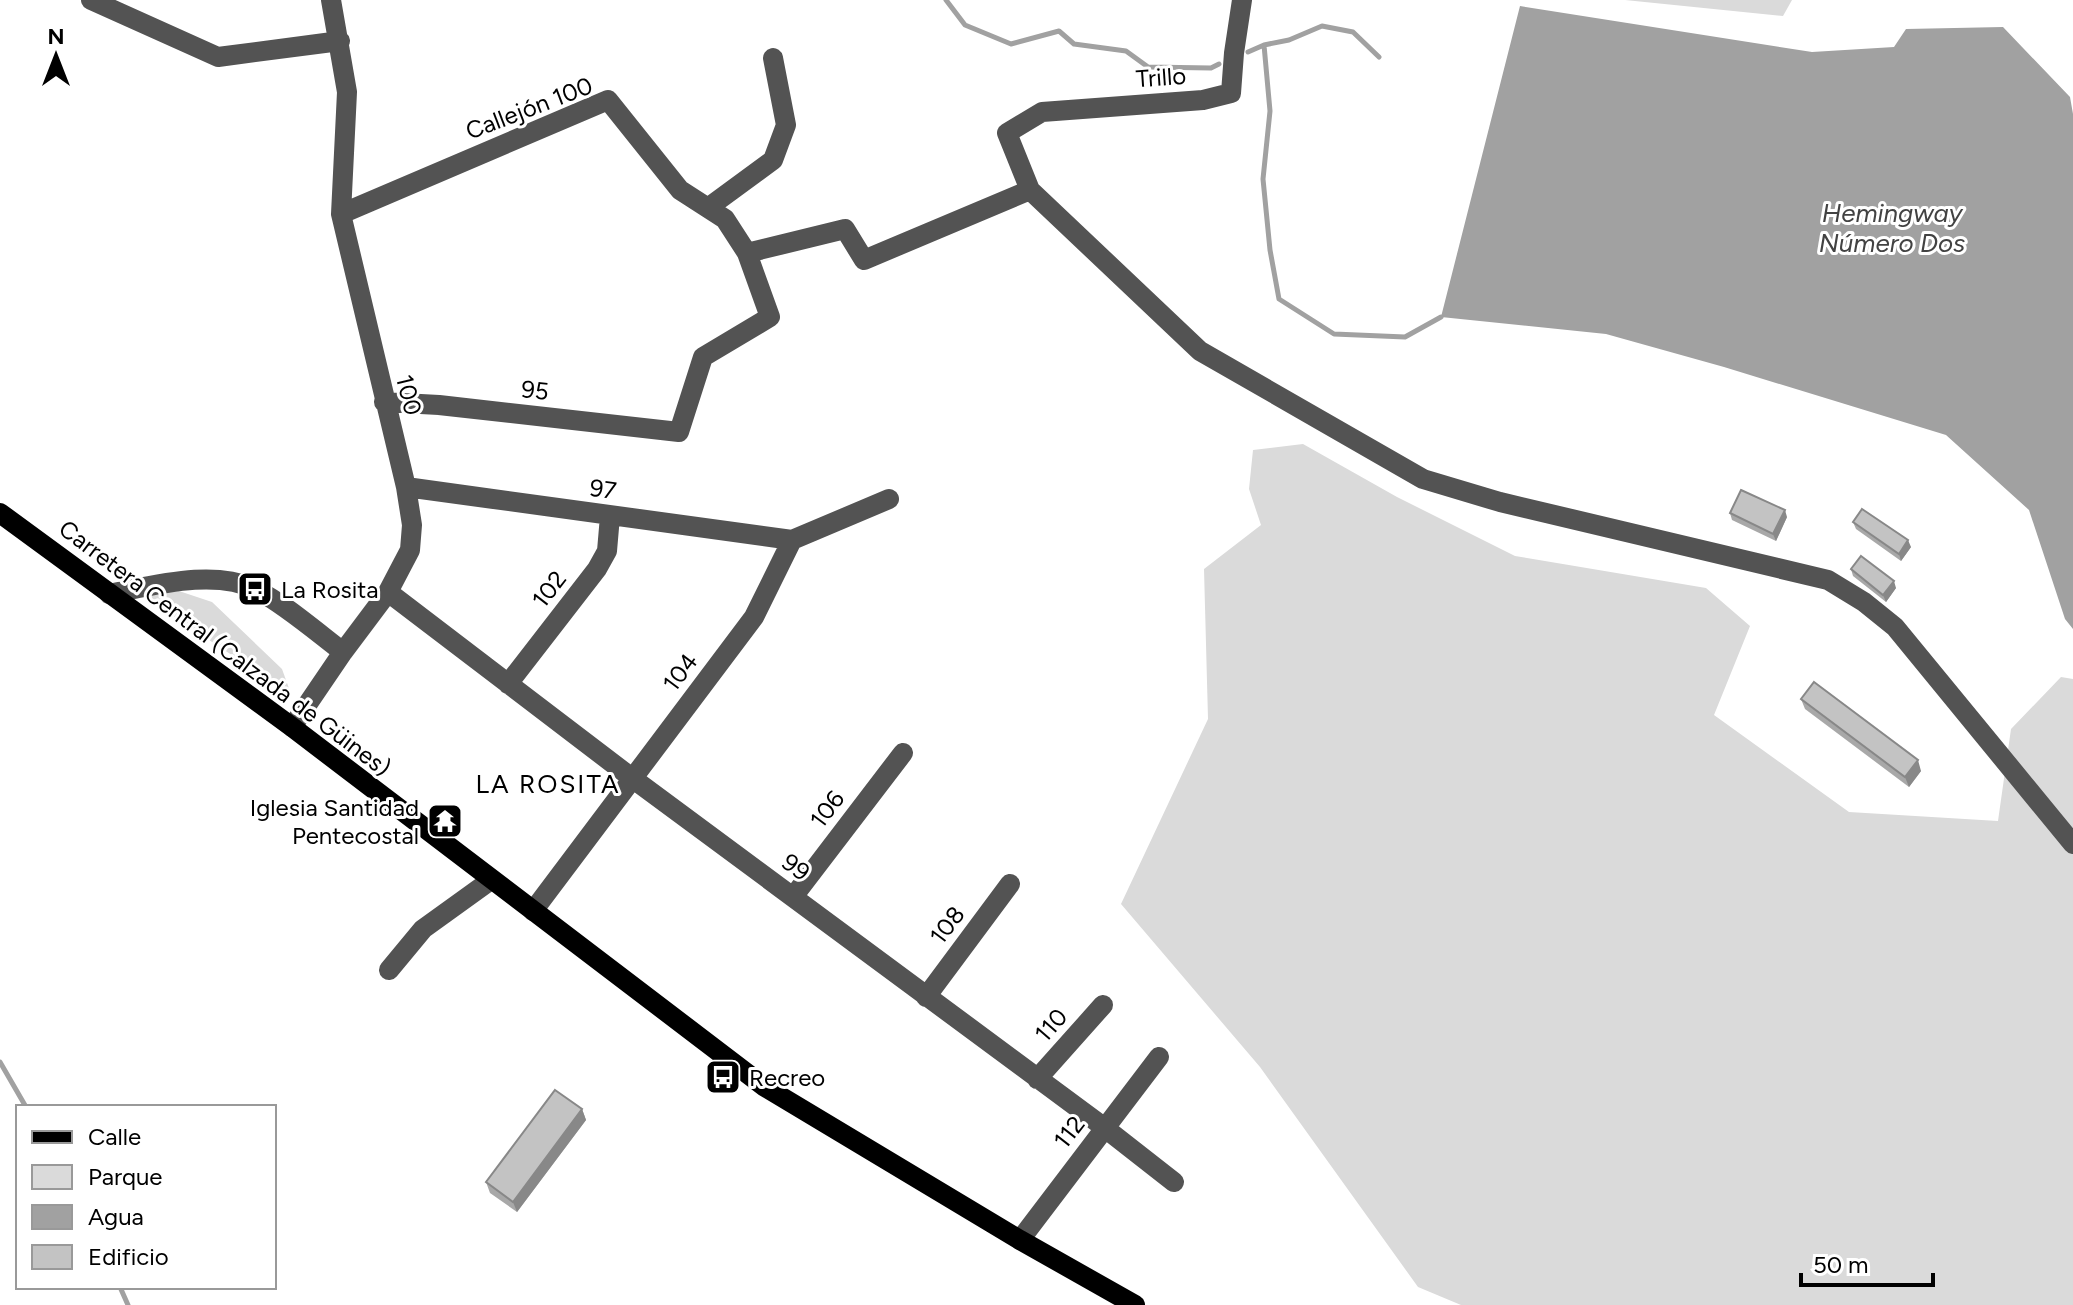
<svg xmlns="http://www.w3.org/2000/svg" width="2073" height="1305" viewBox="0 0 2073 1305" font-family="Figtree,sans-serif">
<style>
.green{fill:#dadada}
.water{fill:#a1a1a1}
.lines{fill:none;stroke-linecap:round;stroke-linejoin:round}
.stream{stroke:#a1a1a1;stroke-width:5}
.minor{stroke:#535353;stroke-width:20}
.major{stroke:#000;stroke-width:20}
.wall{fill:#a8a8a8}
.shaded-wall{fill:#888}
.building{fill:#c3c3c3;stroke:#888;stroke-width:2}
.labels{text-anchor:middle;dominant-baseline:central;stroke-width:6;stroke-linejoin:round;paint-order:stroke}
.street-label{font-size:24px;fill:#000;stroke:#fff}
.poi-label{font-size:24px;fill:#000;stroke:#fff;text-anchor:start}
.water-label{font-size:26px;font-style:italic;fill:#424242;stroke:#fff}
.neighbourhood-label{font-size:26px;letter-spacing:2px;fill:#000;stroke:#fff}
</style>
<rect width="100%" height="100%" fill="#fff"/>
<path class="green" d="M 1625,0 L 1792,0 L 1783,16 Z
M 1303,444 L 1397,497 L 1515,556 L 1706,588 L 1750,626 L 1714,715 L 1849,812 L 1998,821 L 2011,729 L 2061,677 L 2073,679 L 2073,1305 L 1461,1305 L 1418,1287 L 1260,1067 L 1121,904 L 1208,719 L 1204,569 L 1261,525 L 1249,489 L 1253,450 Z
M 179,591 L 212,602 L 282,669 L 291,694 L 141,595 Z"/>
<path class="water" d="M 1520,6 L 1812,52 L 1894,47 L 1906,29 L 2003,27 L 2070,97 L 2073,114 L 2073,629 L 2065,619 L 2029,510 L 1946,435 L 1724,367 L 1606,334 L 1441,317 Z"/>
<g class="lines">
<path class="stream" d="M 946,0 L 965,25 L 1011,44 L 1059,31 L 1074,44 L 1126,51 L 1148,67 L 1211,68 L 1219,64
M 1264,45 L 1270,111 L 1263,179 L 1270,250 L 1279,299 L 1334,334 L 1405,337 L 1441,317
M 1248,52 L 1264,45 L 1289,40 L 1322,26 L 1353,32 L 1379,57
M 0,1062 L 26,1107
M 120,1287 L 128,1305"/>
<path class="minor" d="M 91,0 L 218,57 L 340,41
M 1242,0 L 1234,53 L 1231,93 L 1203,100 L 1042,112 L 1007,133 L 1030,190 L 1200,351 L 1423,479 L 1500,502 L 1828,580 L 1864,602 L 1895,627 L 2073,844
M 709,207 L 773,160 L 786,125 L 773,58
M 341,214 L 608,100 L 680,190 L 725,219 L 747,253 L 770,317 L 703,357 L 679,432 L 439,405 L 384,402
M 747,253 L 845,229 L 864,260 L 1030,190
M 406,487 L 792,540
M 388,592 L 632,778 L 1105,1128 L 1174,1182
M 109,594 C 152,586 215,568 257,590 C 283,603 318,633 343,652
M 508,684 L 597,569 L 607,551 L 610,516
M 292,727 L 343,652 L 388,592 L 410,550 L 412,525 L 406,487 L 341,214 L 347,92 L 331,0
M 793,897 L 903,753
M 533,911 L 754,617 L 792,540 L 889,499
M 389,970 L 423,929 L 491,880
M 926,997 L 1010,884
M 1037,1079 L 1103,1005
M 1020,1240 L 1159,1057"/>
<path class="major" d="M 0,513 L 292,727 L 765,1087 L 1020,1240 L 1135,1305"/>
</g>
<path class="wall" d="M 1730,513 L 1787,517 L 1776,541 L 1732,520 Z
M 1853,522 L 1911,547 L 1901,561 L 1856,529 Z
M 1851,569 L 1896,588 L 1886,602 L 1853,576 Z
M 1801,699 L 1921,771 L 1909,787 L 1805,709 Z
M 582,1109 L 586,1120 L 517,1212 L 490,1193 L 486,1182 Z"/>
<path class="shaded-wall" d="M 1785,510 L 1787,517 L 1776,541 L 1773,534 Z
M 1908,540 L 1911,547 L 1901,561 L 1899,554 Z
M 1894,581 L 1896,588 L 1886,602 L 1883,595 Z
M 1918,760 L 1921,771 L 1909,787 L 1905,777 Z
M 582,1109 L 586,1120 L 517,1212 L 513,1202 Z"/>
<path class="building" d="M 1741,490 L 1785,510 L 1773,534 L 1730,513 Z
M 1862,509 L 1908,540 L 1899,554 L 1853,522 Z
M 1861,556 L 1894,581 L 1883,595 L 1851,569 Z
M 1814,682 L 1918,760 L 1905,777 L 1801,699 Z
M 555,1090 L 582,1109 L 513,1202 L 486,1182 Z"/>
<defs>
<symbol id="bus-square" viewBox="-11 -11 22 22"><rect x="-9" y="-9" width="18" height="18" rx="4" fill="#000" stroke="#fff"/><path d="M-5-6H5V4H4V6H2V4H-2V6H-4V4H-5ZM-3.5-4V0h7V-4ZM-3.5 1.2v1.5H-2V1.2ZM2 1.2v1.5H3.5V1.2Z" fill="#fff"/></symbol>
<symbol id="temple-square" viewBox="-11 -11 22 22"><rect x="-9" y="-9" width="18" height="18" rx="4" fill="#000" stroke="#fff"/><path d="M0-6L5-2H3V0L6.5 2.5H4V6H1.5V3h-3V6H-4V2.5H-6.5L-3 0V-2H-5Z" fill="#fff"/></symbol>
</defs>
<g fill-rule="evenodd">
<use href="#bus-square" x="235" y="569" width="40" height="40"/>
<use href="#temple-square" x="425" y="801" width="40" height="40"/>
<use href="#bus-square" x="703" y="1057" width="40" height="40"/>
</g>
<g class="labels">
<g class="street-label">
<text transform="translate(1161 77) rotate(-4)">Trillo</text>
<text transform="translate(529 108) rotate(-21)">Callejón 100</text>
<text transform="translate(535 390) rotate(6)">95</text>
<text transform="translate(409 395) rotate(76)">100</text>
<text transform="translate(603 489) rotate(8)">97</text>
<text transform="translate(549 589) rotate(-52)">102</text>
<text transform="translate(225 648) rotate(37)">Carretera Central (Calzada de Güines)</text>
<text transform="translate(680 672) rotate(-53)">104</text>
<text transform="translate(827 809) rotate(-53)">106</text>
<text transform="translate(796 867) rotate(37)">99</text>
<text transform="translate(947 925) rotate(-53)">108</text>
<text transform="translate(1051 1025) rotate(-49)">110</text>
<text transform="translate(1069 1132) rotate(-52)">112</text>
</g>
<g class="poi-label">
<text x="281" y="589">La Rosita</text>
<text x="419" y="807" text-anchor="end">Iglesia Santidad<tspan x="419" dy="28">Pentecostal</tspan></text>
<text x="749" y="1077">Recreo</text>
</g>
<g class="water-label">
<text x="1892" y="213">Hemingway<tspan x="1892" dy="30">Número Dos</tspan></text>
</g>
<g class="neighbourhood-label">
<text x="548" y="784">LA ROSITA</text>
</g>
</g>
<rect x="16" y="1105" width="260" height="184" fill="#ffffff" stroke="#999999" stroke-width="2"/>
<rect x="32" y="1131" width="40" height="12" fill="#000000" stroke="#999999" stroke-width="2"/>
<text x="88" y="1145" font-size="24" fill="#000000">Calle</text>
<rect x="32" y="1165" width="40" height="24" fill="#dadada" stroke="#999999" stroke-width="2"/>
<text x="88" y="1185" font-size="24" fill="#000000">Parque</text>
<rect x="32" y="1205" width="40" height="24" fill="#a1a1a1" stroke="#999999" stroke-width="2"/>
<text x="88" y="1225" font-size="24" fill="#000000">Agua</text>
<rect x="32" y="1245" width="40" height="24" fill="#c3c3c3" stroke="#999999" stroke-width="2"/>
<text x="88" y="1265" font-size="24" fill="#000000">Edificio</text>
<g transform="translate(56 56)" stroke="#ffffff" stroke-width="6" paint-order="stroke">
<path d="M0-6L14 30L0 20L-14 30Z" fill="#000000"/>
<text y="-12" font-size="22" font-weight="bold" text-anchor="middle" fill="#000000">N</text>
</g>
<path d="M1801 1273v12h132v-12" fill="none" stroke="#000000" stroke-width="4"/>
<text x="1813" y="1273" font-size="24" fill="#000000" stroke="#ffffff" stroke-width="6" paint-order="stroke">50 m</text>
</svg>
